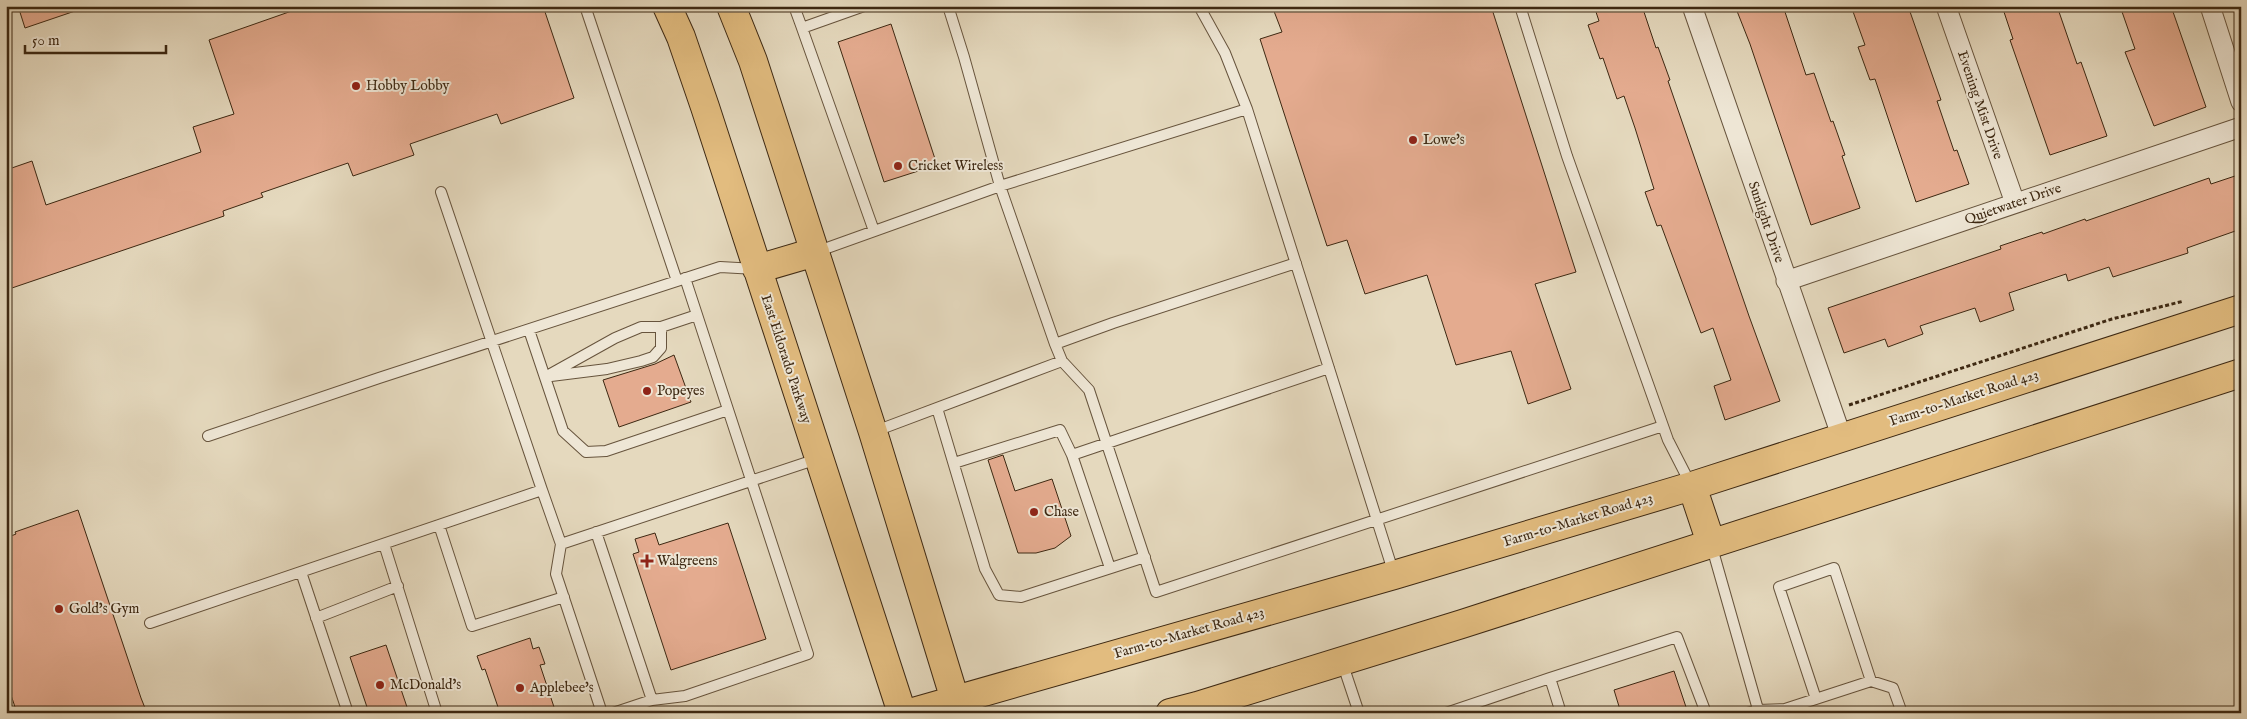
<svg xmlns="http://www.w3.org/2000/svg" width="2247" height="719" viewBox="0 0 2247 719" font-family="'IM FELL English',serif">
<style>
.building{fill:#e4ab8f;stroke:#3d2812}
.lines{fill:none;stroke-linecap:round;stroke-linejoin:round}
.lane-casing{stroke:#67543d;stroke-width:12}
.street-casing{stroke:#67543d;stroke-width:21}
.primary-casing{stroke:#3d2812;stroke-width:30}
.path{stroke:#3d2812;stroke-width:3;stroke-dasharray:4 2.5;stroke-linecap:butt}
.lane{stroke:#eee6d5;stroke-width:10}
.street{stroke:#eee6d5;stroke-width:19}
.primary{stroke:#e2bc7f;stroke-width:28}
.poi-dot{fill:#8f2418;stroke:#eee6d5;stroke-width:2}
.labels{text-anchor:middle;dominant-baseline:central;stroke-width:4;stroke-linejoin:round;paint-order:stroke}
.poi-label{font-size:14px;fill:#3d2812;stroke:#eee6d5;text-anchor:start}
.street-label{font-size:14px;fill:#3d2812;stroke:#eee6d5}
</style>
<rect width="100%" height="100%" fill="#e5d9be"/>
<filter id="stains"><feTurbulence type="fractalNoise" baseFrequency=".004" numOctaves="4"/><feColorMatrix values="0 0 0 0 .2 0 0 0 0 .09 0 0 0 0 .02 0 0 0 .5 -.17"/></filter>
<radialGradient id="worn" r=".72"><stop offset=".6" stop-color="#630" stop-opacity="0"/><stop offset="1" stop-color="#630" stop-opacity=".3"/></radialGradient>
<path class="building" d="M 18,6 L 81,6 L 81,9 L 25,28 Z
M 306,6 L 543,6 L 574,98 L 501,124 L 497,114 L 410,144 L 414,155 L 353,176 L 348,163 L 261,193 L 263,197 L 223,211 L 224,216 L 6,290 L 6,170 L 32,161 L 46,205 L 201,152 L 193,127 L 234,114 L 209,40 Z
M 1272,6 L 1491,6 L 1576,272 L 1535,284 L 1571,389 L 1528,404 L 1511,351 L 1456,365 L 1427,275 L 1365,294 L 1347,240 L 1327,246 L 1260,39 L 1282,32 Z
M 1594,6 L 1642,6 L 1656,48 L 1658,47 L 1670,80 L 1668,81 L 1749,316 L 1780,401 L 1725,420 L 1714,386 L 1731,380 L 1713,328 L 1701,333 L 1661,225 L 1657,226 L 1645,192 L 1654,189 L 1635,128 L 1624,96 L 1617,99 L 1603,58 L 1600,59 L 1588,25 L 1599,21 Z
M 1735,6 L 1783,6 L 1806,75 L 1814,73 L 1831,122 L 1833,121 L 1845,155 L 1842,156 L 1860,208 L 1811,225 L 1750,44 Z
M 1851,6 L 1908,6 L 1941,100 L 1937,101 L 1954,151 L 1957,150 L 1969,184 L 1916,202 L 1875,79 L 1870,80 L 1858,47 L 1865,45 Z
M 2002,6 L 2057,6 L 2077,64 L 2081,62 L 2107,136 L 2050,155 L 2010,40 L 2013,39 Z
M 2120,6 L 2171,6 L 2206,107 L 2154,126 L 2125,52 L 2135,49 Z
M 891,24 L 937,165 L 884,182 L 838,42 Z
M 2241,174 L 2241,229 L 2187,248 L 2188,253 L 2113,277 L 2109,267 L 2068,281 L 2066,274 L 2009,293 L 2014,310 L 1980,322 L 1975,308 L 1920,326 L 1923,334 L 1888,347 L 1885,339 L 1844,353 L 1828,308 L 1960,263 L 2001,249 L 2000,246 L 2042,232 L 2043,234 L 2085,219 L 2086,221 L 2209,178 L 2211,184 Z
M 674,355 L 691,402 L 619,427 L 603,380 L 655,364 Z
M 1003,455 L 1015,491 L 1052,479 L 1071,536 L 1055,548 L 1036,553 L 1018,553 L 988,460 Z
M 78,510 L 141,698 L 147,713 L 17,713 L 6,680 L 6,538 L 16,534 L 15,532 Z
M 728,523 L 766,639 L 671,670 L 633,554 L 639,552 L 635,539 L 655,533 L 659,545 Z
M 530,638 L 533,649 L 539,647 L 545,664 L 540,665 L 554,707 L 537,713 L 500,713 L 485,669 L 482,670 L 477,656 Z
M 386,645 L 409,713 L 369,713 L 350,657 Z
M 1674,671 L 1688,713 L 1621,713 L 1614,690 Z"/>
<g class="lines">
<defs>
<path id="lane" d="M 585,6 L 677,281
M 794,6 L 802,28 L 864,6
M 948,6 L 964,57 L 1000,186 L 1055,344 L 1062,361 L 1089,390 L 1156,592 L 1663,426
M 1199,6 L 1225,53 L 1247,109 L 1394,574
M 1520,6 L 1567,156 L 1668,440 L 1691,485
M 802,28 L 874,231
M 816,252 L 1000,186 L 1247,109
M 529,330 L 563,431 L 586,452 L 606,451 L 728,410
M 1055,344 L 1113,323 L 1296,263
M 551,376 L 607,369 L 641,361 L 653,357 L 661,348 L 661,327
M 545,377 L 615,338 L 641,327 L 661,327 L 697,315
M 937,408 L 985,569 L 999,595 L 1021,597 L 1145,557
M 873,432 L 1062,361
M 208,436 L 379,378 L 720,267 L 756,269
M 954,463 L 1060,430 L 1072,455
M 542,490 L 561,544 L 817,459
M 439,525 L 472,626 L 564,597
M 596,532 L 652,700
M 384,544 L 437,713
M 561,544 L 556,574 L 602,713
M 1711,544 L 1759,713
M 1110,568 L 1072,455 L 1329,368
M 301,572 L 348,713
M 316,618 L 398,586
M 150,623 L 542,490 L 441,192
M 1342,662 L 1359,713
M 1816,699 L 1779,587 L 1834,568 L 1871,681
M 613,713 L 652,700 L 685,696 L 808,654 L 685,278
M 1446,713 L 1550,678
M 1561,713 L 1550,678 L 1677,637 L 1706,713
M 1747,713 L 1758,710 L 1785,709 L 1871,681 L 1893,688 L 1902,713"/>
<path id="street" d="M 1692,6 L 1842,438
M 1946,6 L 2015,203
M 2210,6 L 2241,102
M 1786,281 L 2241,127"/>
<path id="primary" d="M 667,6 L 681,37 L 705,107 L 902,713
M 731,6 L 753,61 L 873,432 L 959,713
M 757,269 L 815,252
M 1692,486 L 1711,543
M 910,713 L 1394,575 L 1692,486 L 2241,309
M 1170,713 L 1197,706 L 1462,624 L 2241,373"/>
</defs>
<use href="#lane" class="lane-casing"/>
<use href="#street" class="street-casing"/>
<use href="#primary" class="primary-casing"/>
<path class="path" d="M 1849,405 L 2112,319 L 2184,301"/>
<use href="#lane" class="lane"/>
<use href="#street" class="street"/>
<use href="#primary" class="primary"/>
</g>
<g class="poi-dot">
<circle cx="356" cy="86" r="5"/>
<circle cx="1413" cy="140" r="5"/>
<circle cx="898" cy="166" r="5"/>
<circle cx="647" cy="391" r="5"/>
<circle cx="1034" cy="512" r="5"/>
<path d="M644.5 553.5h5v5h5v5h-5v5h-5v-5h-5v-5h5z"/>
<circle cx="59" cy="609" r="5"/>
<circle cx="380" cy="685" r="5"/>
<circle cx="520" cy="688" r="5"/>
</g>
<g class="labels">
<g class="poi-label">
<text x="366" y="86">Hobby Lobby</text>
<text x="1423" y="140">Lowe's</text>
<text x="908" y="166">Cricket Wireless</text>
<text x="657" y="391">Popeyes</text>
<text x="1044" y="512">Chase</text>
<text x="657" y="561">Walgreens</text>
<text x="69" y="609">Gold's Gym</text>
<text x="390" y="685">McDonald's</text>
<text x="530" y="688">Applebee's</text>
</g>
<g class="street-label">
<text transform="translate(1980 105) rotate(71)">Evening Mist Drive</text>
<text transform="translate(2013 204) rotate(-19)">Quietwater Drive</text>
<text transform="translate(1766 222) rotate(71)">Sunlight Drive</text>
<text transform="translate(786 359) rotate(72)">East Eldorado Parkway</text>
<text transform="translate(1964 398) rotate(-18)">Farm-to-Market Road 423</text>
<text transform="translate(1578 520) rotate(-17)">Farm-to-Market Road 423</text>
<text transform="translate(1189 633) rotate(-16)">Farm-to-Market Road 423</text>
</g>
</g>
<rect width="2247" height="719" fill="none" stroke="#e5d9be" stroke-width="25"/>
<rect x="8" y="8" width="2232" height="704" fill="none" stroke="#3d2812" stroke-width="2.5"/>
<rect x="12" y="12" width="2222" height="694" fill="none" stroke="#3d2812"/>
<path d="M25 45v8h141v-8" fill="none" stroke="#3d2812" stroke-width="2.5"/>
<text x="32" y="45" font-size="15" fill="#3d2812" stroke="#eee6d5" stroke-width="4" paint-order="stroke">50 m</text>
<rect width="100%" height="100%" filter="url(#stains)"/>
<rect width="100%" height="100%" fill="url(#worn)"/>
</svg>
